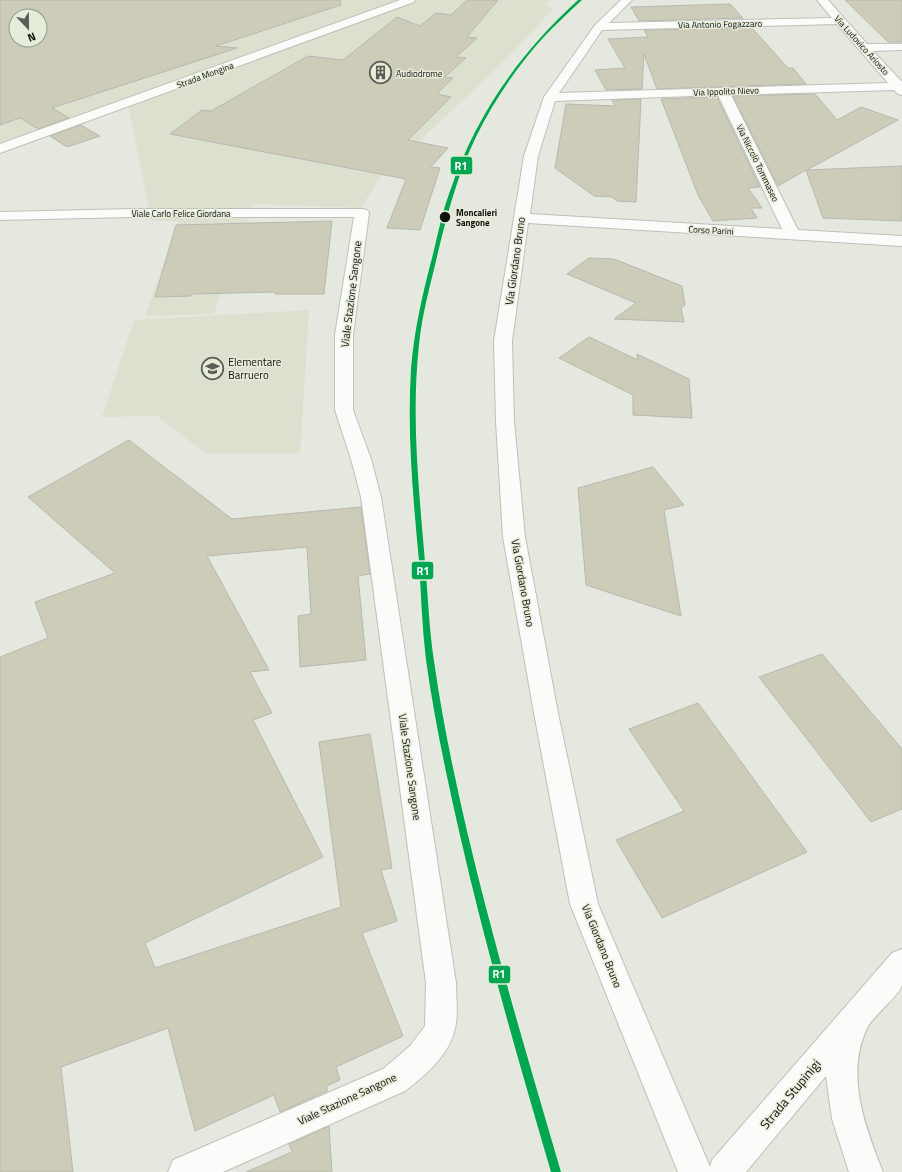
<svg xmlns="http://www.w3.org/2000/svg" width="902" height="1172" viewBox="0 0 902 1172" font-family="'Titillium Web',sans-serif">
<style>
.built{fill:#dce1cf;fill-rule:evenodd}
.building{fill:#ccccb8;stroke:#b7b8b0;fill-rule:evenodd}
.lines{fill:none;stroke-linecap:round;stroke-linejoin:round}
.minor-casing{stroke:#bec0b9;stroke-width:2}
.minor{fill:#fbfcfa;fill-rule:evenodd}
.rail-1-casing{stroke:#e6ecda;stroke-width:3}
.rail-1{fill:#00a651;fill-rule:evenodd}
.stop-dot{fill:#10120c;stroke:#e6ecda;stroke-width:1.5}
.labels{text-anchor:middle;dominant-baseline:central;stroke-width:3;stroke-linejoin:round;paint-order:stroke}
.far-street-label{font-size:9px;fill:#10120c;stroke:#e6ecda}
.far-poi-label{font-size:9px;fill:#10120c;stroke:#e6ecda;text-anchor:start}
.far-stop-label{font-size:9px;font-weight:bold;fill:#10120c;stroke:#e6ecda;text-anchor:start}
.street-label{font-size:11px;fill:#10120c;stroke:#e6ecda}
.poi-label{font-size:11px;fill:#10120c;stroke:#e6ecda;text-anchor:start}
.near-street-label{font-size:13px;fill:#10120c;stroke:#e6ecda}
.line-badge{stroke:#e6ecda;stroke-width:1.5}
.badge-label{font-size:11px;text-anchor:middle;font-weight:bold;fill:#fff}
</style>
<rect width="100%" height="100%" fill="#e5e8de"/>
<path class="built" d="M 0,0 L 550,0 L 547,6 L 554,8 L 498,67 L 379,179 L 361,208 L 253,204 L 214,314 L 145,316 L 179,221 L 152,221 L 128,107 L 0,154 ZM 16,16 L 40,16 L 40,40 L 16,40 Z
M 309,310 L 300,453 L 207,454 L 157,416 L 102,417 L 134,320 Z"/>
<path class="building" d="M 0,0 L 340,0 L 341,5 L 216,46 L 237,48 L 52,108 L 69,118 L 38,129 L 20,118 L 0,125 ZM 16,16 L 40,16 L 40,40 L 16,40 Z
M 467,0 L 498,0 L 467,37 L 477,38 L 456,57 L 466,58 L 445,77 L 453,78 L 437,94 L 451,97 L 408,140 L 448,148 L 431,167 L 440,168 L 420,230 L 387,228 L 406,179 L 170,134 L 202,110 L 211,111 L 308,56 L 343,60 L 397,17 L 420,26 L 436,13 L 451,15 Z
M 845,0 L 902,0 L 902,42 L 888,42 Z
M 730,4 L 743,18 L 639,21 L 631,7 Z
M 752,28 L 788,68 L 793,68 L 806,84 L 657,89 L 644,54 L 642,89 L 606,90 L 595,70 L 625,68 L 608,39 L 648,37 L 644,30 Z
M 815,94 L 837,120 L 861,107 L 898,120 L 807,170 L 902,166 L 902,221 L 823,218 L 806,170 L 778,186 L 733,96 Z
M 717,97 L 760,187 L 748,188 L 762,208 L 751,208 L 757,218 L 713,221 L 698,195 L 661,99 Z
M 641,99 L 636,202 L 617,201 L 612,197 L 594,196 L 555,168 L 566,104 L 615,106 L 612,100 Z
M 81,125 L 100,136 L 67,147 L 50,136 Z
M 332,221 L 324,294 L 275,294 L 276,292 L 192,294 L 191,296 L 155,297 L 176,225 Z
M 589,258 L 614,259 L 682,286 L 685,305 L 681,308 L 684,322 L 614,319 L 636,303 L 567,274 Z
M 589,337 L 638,360 L 637,354 L 689,379 L 692,418 L 633,415 L 633,395 L 559,358 Z
M 129,440 L 232,519 L 361,507 L 370,574 L 358,576 L 366,660 L 300,667 L 298,616 L 311,614 L 307,547 L 207,556 L 269,670 L 250,672 L 272,713 L 253,720 L 323,857 L 145,943 L 155,968 L 341,907 L 319,742 L 370,734 L 392,868 L 381,870 L 397,921 L 362,933 L 403,1036 L 336,1067 L 340,1080 L 327,1086 L 327,1091 L 280,1112 L 274,1095 L 195,1131 L 168,1028 L 61,1067 L 73,1172 L 0,1172 L 0,657 L 48,638 L 35,602 L 115,573 L 28,497 Z
M 653,467 L 684,505 L 664,510 L 681,616 L 586,585 L 578,488 Z
M 822,654 L 902,749 L 902,809 L 871,822 L 759,677 Z
M 698,703 L 807,852 L 662,918 L 616,840 L 684,811 L 629,729 Z
M 329,1126 L 332,1172 L 246,1172 L 292,1152 L 289,1144 Z"/>
<g class="lines">
<defs>
<path id="minor" d="M 400,0 L 415,0 L 414,2 L 0,153 L 0,144 Z
M 621,0 L 632,0 L 609,23 L 832,18 L 817,0 L 828,0 L 867,44 L 902,44 L 902,50 L 873,51 L 902,82 L 902,95 L 898,94 L 894,90 L 731,95 L 798,230 L 902,236 L 902,246 L 528,223 L 512,341 L 514,422 L 525,537 L 558,713 L 598,904 L 710,1167 L 712,1160 L 892,953 L 902,949 C 902,958 902,977 902,985 C 899,996 873,1016 867,1028 C 845,1075 865,1127 883,1172 L 849,1172 L 832,1119 L 826,1076 L 746,1172 L 678,1172 L 570,904 L 534,713 L 503,537 L 496,422 L 494,341 L 524,156 L 544,97 L 595,25 ZM 837,24 L 888,83 L 559,93 L 602,30 ZM 718,95 L 782,229 L 530,214 L 538,156 L 555,101 Z
M 133,209 L 362,209 L 367,210 L 369,213 L 353,335 L 353,410 L 371,459 L 381,497 L 456,983 C 456,996 458,1010 456,1023 C 452,1053 427,1074 405,1091 L 223,1172 L 168,1172 L 173,1160 L 383,1069 L 410,1046 L 425,1026 L 426,983 L 361,497 L 351,459 L 335,410 L 335,335 L 354,217 L 133,217 L 0,220 L 0,212 Z"/>
</defs>
<use href="#minor" class="minor-casing"/>
<use href="#minor" class="minor"/>
<defs>
<path id="rail-1" d="M 578,0 L 582,0 C 568,13 555,25 542,39 C 516,68 493,102 476,137 C 458,174 449,208 439,248 C 432,280 422,312 419,345 C 411,417 419,490 425,562 C 428,595 429,628 434,661 C 442,718 454,775 467,831 C 494,946 528,1059 561,1172 L 551,1172 C 518,1059 485,946 459,831 C 446,774 434,717 426,660 C 422,627 421,594 419,561 C 413,497 407,433 411,369 C 414,330 423,292 433,254 C 438,234 442,213 449,194 C 475,116 518,55 578,0 Z"/>
</defs>
<use href="#rail-1" class="rail-1-casing"/>
<use href="#rail-1" class="rail-1"/>
</g>
<defs>
<symbol id="building-ring" viewBox="-11 -11 22 22"><circle r="9.5" fill="#e6ecda" stroke="#5b5d56" stroke-width="1.5"/><path d="M-4-6H4V6H1V3H-1V6H-4ZM-2.5-4.3h1.7v1.8h-1.7ZM.8-4.3h1.7v1.8H.8ZM-2.5-1h1.7V.8h-1.7ZM.8-1h1.7V.8H.8Z" fill="#5b5d56"/></symbol>
<symbol id="school-ring" viewBox="-11 -11 22 22"><circle r="9.5" fill="#e6ecda" stroke="#5b5d56" stroke-width="1.5"/><path d="M0-5L7-2L0 1L-7-2ZM-4 1L0 2.5L4 1V4Q0 6-4 4Z" fill="#5b5d56"/></symbol>
</defs>
<g fill-rule="evenodd">
<use href="#building-ring" x="368" y="60" width="25" height="25"/>
<use href="#school-ring" x="200" y="356" width="25" height="25"/>
</g>
<circle class="stop-dot" cx="445" cy="217" r="6"/>
<g class="labels">
<g class="far-street-label">
<text transform="translate(720 24) rotate(-1)">Via Antonio Fogazzaro</text>
<text transform="translate(862 45) rotate(48)">Via Ludovico Ariosto</text>
<text transform="translate(205 75) rotate(-20)">Strada Mongina</text>
<text transform="translate(726 91) rotate(-2)">Via Ippolito Nievo</text>
<text transform="translate(758 163) rotate(64)">Via Niccolò Tommaseo</text>
<text x="181" y="213">Viale Carlo Felice Giordana</text>
<text transform="translate(711 230) rotate(3)">Corso Parini</text>
</g>
<g class="far-poi-label">
<text x="396" y="73">Audiodrome</text>
</g>
<g class="far-stop-label">
<text x="456" y="212">Moncalieri<tspan x="456" dy="10">Sangone</tspan></text>
</g>
<g class="street-label">
<text transform="translate(515 261) rotate(-82)">Via Giordano Bruno</text>
<text transform="translate(351 294) rotate(-83)">Viale Stazione Sangone</text>
<text transform="translate(523 583) rotate(80)">Via Giordano Bruno</text>
<text transform="translate(410 767) rotate(82)">Viale Stazione Sangone</text>
<text transform="translate(602 946) rotate(68)">Via Giordano Bruno</text>
<text transform="translate(347 1099) rotate(-25)">Viale Stazione Sangone</text>
</g>
<g class="poi-label">
<text x="228" y="362">Elementare<tspan x="228" dy="13">Barruero</tspan></text>
</g>
<g class="near-street-label">
<text transform="translate(790 1094) rotate(-50)">Strada Stupinigi</text>
</g>
</g>
<g class="line-badge">
<rect x="450" y="156" width="23" height="19" rx="4" fill="#00a651"/>
<rect x="411" y="561" width="23" height="19" rx="4" fill="#00a651"/>
<rect x="488" y="965" width="23" height="19" rx="4" fill="#00a651"/>
</g>
<g class="badge-label">
<text x="461" y="170">R1</text>
<text x="423" y="575">R1</text>
<text x="499" y="978">R1</text>
</g>
<g transform="translate(28 28) rotate(158)"><circle r="19" fill="#e6ecda" stroke="#909588"/>
<path d="M0-3L7 15L0 10L-7 15Z" fill="#5b5d56"/>
<text y="-6" font-size="11" font-weight="bold" text-anchor="middle" fill="#10120c">N</text>
</g>
</svg>
